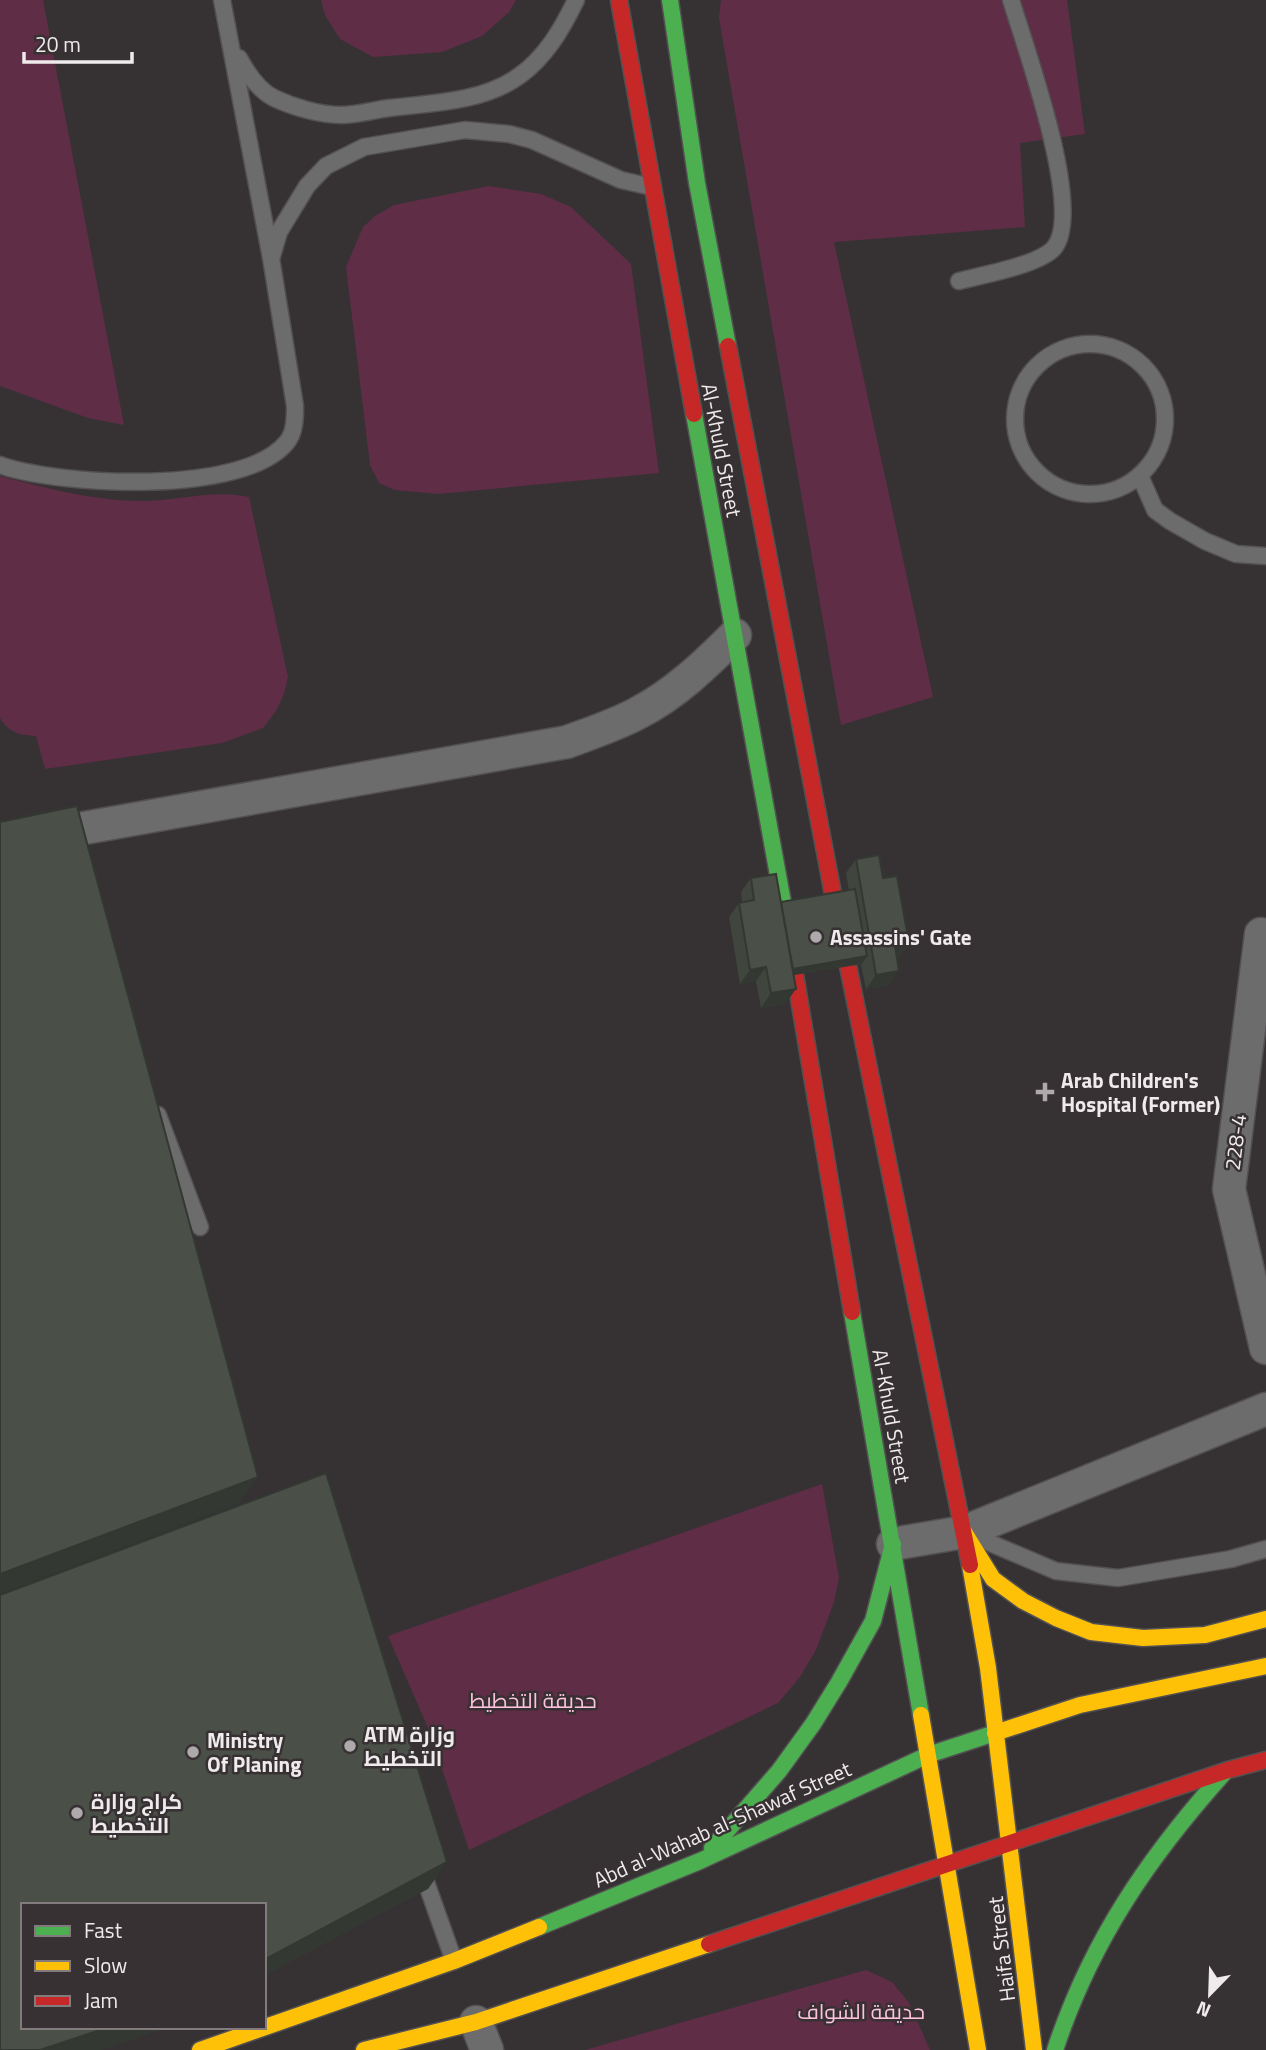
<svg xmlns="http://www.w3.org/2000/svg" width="1266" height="2050" viewBox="0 0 1266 2050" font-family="'Titillium Web',Cairo,sans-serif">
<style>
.green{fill:#5f2d46}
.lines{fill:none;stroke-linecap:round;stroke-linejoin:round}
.lane-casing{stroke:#535052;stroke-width:19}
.street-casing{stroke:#535052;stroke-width:35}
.fast-casing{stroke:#535052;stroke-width:19}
.slow-casing{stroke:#535052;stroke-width:19}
.jam-casing{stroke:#535052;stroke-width:19}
.lane{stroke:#6d6c6d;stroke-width:16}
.street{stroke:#6d6c6d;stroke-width:32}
.fast{stroke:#4caf50;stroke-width:16}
.slow{stroke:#ffc107;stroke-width:16}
.jam{stroke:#c62828;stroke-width:16}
.wall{fill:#40453e}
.shaded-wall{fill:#343832}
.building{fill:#4a5048;stroke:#343832;stroke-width:2}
.poi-dot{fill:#aeaaac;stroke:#373133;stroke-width:2.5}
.labels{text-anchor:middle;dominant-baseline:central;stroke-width:5;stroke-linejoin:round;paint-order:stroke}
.street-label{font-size:21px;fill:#efebed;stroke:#373133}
.poi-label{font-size:21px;font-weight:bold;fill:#efebed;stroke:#373133;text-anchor:start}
.park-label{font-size:21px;fill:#fec2dd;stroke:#373133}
</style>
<rect width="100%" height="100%" fill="#363234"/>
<path class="green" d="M 0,0 L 43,0 L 124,425 L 88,418 L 0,386 Z
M 321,0 L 516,0 L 509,12 L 482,36 L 442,52 L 373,57 L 340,39 L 325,15 Z
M 721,0 L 1067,0 L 1085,134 L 1020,143 L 1025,227 L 834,242 L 933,697 L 841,725 L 719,18 Z
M 489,186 L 541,194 L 571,207 L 631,264 L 659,473 L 438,494 L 395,490 L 379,483 L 370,465 L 346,267 L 363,227 L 375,216 L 394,205 Z
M 0,476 C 46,488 94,501 142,501 C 178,501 213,489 249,497 L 288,677 L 284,694 L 276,711 L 263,728 L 222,743 L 45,769 L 36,736 C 20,735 9,733 0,718 Z
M 822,1484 L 839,1578 L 834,1602 L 816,1650 L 800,1677 L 778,1703 L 469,1850 L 429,1730 L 388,1636 Z
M 866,1970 L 892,1982 L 909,2003 L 930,2050 L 585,2050 Z"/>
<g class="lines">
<defs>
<path id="lane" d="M 239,58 C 247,73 258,90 274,98 C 293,107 320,115 341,115 C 357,115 374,110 389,108 C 432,103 483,102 519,76 C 545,58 562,29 576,0
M 272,256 L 279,232 L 307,186 L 326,166 L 364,147 L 465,130 L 509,134 L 532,140 L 621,180 L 652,187
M 959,281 C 982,275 1039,265 1054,248 C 1085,211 1025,47 1011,0
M1015 419a75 75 0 1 1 150 0a75 75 0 1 1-150 0Z
M 0,465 C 60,486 244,496 287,442 C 295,432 295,418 295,406 L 271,258 L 222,0
M 1140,476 L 1155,510 L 1170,521 L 1205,541 L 1236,554 L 1266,556
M 158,1115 L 200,1227
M 976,1537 L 1056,1571 L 1118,1578 L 1231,1559 L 1266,1549
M 421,1868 L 454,1961"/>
<path id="street" d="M 0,843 L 567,742 C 591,733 616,725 638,713 C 675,694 706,664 735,635
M 1261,934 L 1229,1189 L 1266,1348
M 893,1544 L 964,1532 L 1266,1409
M 476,2022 L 487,2050"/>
<path id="fast" d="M 670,0 L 697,183 L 728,346
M 694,414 L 784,908
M 852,1312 L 921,1715
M 712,1848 L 779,1771 L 813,1724 L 839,1682 L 873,1621 L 893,1544
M 539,1927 L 700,1861 L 928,1755 L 995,1733
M 1055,2050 C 1091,1941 1148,1858 1224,1773"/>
<path id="slow" d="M 964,1532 L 993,1579 L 1023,1601 L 1056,1618 L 1091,1632 L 1143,1638 L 1205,1635 L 1266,1619
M 970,1565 L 988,1668 L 1034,2050
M 921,1715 L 978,2050
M 995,1733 L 1080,1705 L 1266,1666
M 200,2050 L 454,1961 L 539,1927
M 364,2050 L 476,2022 L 709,1944"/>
<path id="jam" d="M 619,0 L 694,414
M 728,346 L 834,899
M 848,966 L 970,1565
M 795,975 L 852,1312
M 709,1944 L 1228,1770 L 1266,1760"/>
</defs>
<use href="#lane" class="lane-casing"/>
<use href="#street" class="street-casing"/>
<use href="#fast" class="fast-casing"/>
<use href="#slow" class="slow-casing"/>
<use href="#jam" class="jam-casing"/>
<use href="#lane" class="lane"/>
<use href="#street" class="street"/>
<use href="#fast" class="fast"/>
<use href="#slow" class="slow"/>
<use href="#jam" class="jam"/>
</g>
<path class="wall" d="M 856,859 L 883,878 L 909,943 L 899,957 L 897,958 L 889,985 L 866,989 L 861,964 L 794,975 L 786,1003 L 761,1008 L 756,981 L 740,984 L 729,917 L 739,903 L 742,902 L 741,892 L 751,878 L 781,902 L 849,891 L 846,873 Z"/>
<path class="shaded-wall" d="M 909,943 L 899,957 L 885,960 L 895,945 Z
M 867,956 L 862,964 L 781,977 L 786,970 Z
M 766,967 L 756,981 L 740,984 L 750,970 Z
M 899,971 L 889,985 L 866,989 L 876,975 Z
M 796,989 L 786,1003 L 761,1008 L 771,993 Z
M 258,1477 L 239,1503 L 0,1594 L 0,1574 Z
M 447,1862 L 428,1889 L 264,1976 L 264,1960 Z
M 109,2027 L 169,2027 L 102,2050 L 40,2050 Z"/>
<path class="building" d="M 77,806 L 258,1477 L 0,1574 L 0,822 Z
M 879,855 L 883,878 L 897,876 L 909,943 L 895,945 L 899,971 L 876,975 L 856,859 Z
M 776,874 L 796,989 L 771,993 L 766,967 L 750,970 L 739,903 L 754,900 L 751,878 Z
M 855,889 L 867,956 L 793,969 L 781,902 Z
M 326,1473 L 447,1862 L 264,1960 L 264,1905 L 23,1905 L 23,2027 L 109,2027 L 40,2050 L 0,2050 L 0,1595 Z"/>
<g class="poi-dot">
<circle cx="816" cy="937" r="7"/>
<path d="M1041.5 1081.5h7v7h7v7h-7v7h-7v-7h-7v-7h7z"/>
<circle cx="350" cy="1746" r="7"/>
<circle cx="193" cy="1752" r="7"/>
<circle cx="77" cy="1813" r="7"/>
</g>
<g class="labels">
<g class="street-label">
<text transform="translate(722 450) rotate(79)">Al-Khuld Street</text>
<text transform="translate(1235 1142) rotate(-83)">228-4</text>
<text transform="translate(892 1416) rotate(80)">Al-Khuld Street</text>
<text transform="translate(722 1824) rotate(-24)">Abd al-Wahab al-Shawaf Street</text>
<text transform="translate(1001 1949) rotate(-97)">Haifa Street</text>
</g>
<g class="poi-label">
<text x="830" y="937">Assassins' Gate</text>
<text x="1061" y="1080">Arab Children's<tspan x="1061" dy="24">Hospital (Former)</tspan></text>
<text x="364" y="1734">ATM وزارة<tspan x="364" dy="24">التخطيط</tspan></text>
<text x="207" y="1740">Ministry<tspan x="207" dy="24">Of Planing</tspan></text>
<text x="91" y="1801">كراج وزارة<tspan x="91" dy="24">التخطيط</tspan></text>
</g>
<g class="park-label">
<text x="533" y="1700">حديقة التخطيط</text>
<text x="861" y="2011">حديقة الشواف</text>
</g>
</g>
<rect x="21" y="1903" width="245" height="126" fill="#373133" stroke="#817b7d" stroke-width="2"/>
<rect x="35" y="1926" width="35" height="10" fill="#4caf50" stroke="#817b7d" stroke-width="2"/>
<text x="84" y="1938" font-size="21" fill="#efebed">Fast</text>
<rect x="35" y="1961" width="35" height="10" fill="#ffc107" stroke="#817b7d" stroke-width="2"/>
<text x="84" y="1973" font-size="21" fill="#efebed">Slow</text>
<rect x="35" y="1996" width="35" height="10" fill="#c62828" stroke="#817b7d" stroke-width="2"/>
<text x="84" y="2008" font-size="21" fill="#efebed">Jam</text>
<g transform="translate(1210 1994) rotate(203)" stroke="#373133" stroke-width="5" paint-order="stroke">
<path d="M0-5L12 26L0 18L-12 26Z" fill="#efebed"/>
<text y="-10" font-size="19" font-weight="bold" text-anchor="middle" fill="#efebed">N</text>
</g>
<path d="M24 52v10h108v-10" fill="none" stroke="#efebed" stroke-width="3.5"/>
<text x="35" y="52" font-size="21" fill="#efebed" stroke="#373133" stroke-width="5" paint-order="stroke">20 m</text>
</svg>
